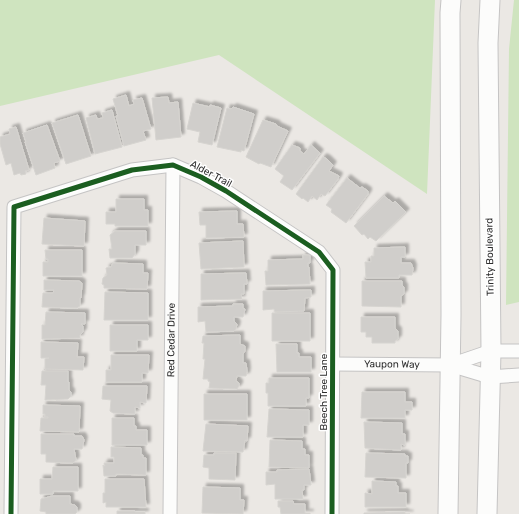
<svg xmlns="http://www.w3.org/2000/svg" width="519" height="514" viewBox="0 0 519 514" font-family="Rubik,sans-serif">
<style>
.green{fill:#cfe4bf}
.building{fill:#d0cecb;stroke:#d6d4d0;filter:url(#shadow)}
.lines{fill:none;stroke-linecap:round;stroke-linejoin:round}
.street-casing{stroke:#c5c4c4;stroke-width:15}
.secondary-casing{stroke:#c5c4c4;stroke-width:21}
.street{stroke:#fcfcfb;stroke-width:13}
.secondary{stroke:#fcfcfb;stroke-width:19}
.cycleway-casing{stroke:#fff;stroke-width:8}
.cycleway{stroke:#1b5e20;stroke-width:5}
.labels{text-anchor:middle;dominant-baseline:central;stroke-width:3;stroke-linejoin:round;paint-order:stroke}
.street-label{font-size:10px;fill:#2d2d2d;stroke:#fff}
</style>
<defs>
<filter id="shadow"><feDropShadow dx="3.5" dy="-3.5" stdDeviation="1" flood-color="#0004"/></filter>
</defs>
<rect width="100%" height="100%" fill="#ebe8e4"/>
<path class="green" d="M 0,0 L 435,0 L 427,194 L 219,55 L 0,106 Z
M 514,0 L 519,0 L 519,302 L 506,305 L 509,49 Z"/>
<path class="building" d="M 126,95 L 129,106 L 134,104 L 133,100 L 142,98 L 151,129 L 143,131 L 146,140 L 124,146 L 116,116 L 118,116 L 113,99 Z
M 168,97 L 169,103 L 178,102 L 181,137 L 156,140 L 152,98 Z
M 193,103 L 210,107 L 210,105 L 221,108 L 212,145 L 198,142 L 200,132 L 187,129 Z
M 233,107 L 254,114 L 244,151 L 241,150 L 241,152 L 217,147 L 227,108 L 231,109 Z
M 112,110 L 122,147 L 95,154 L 86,118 L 96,115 L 97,119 L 103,118 L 102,113 Z
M 78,115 L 91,156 L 66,164 L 52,123 Z
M 263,120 L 276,124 L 277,126 L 288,131 L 271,167 L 260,163 L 259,164 L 246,157 Z
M 47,125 L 60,161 L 54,163 L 55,168 L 36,175 L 25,142 L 26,142 L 23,133 Z
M 16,127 L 29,170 L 25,171 L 26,174 L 21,175 L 20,173 L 14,175 L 11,163 L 6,165 L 0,144 L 0,137 L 10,134 L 9,129 Z
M 292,145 L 300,148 L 300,151 L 304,154 L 311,145 L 320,153 L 292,190 L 280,182 L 284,176 L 275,169 Z
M 323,157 L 327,159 L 333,165 L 329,171 L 339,176 L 338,179 L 325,196 L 321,194 L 317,200 L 312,196 L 308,202 L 303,198 L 302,199 L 296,194 Z
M 347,178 L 360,188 L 362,187 L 368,191 L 368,194 L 346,223 L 331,212 L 332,209 L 326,205 Z
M 384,196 L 393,203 L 395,201 L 406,212 L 376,241 L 370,237 L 368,239 L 364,234 L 362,235 L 354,226 Z
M 116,199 L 144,199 L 144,210 L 148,210 L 148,226 L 115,226 L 115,224 L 106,224 L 106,212 L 116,212 Z
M 237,211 L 237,224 L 243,224 L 244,237 L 206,238 L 206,225 L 200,225 L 199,212 Z
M 44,218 L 85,221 L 84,246 L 42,244 Z
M 115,231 L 146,231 L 146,245 L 135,245 L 135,254 L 132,258 L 110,258 L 109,249 L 112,249 L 110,235 Z
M 243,241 L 244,267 L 201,269 L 199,243 Z
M 405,247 L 405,257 L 401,257 L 401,263 L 411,263 L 413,268 L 412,275 L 399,275 L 399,278 L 366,278 L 365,262 L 371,262 L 371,256 L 374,256 L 374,248 Z
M 45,250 L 82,250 L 82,276 L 43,276 L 43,262 L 48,262 L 48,259 L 46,259 Z
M 303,255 L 310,255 L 310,263 L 308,263 L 308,267 L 309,267 L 310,284 L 266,285 L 265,271 L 268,271 L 268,260 L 303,259 Z
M 113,263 L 143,264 L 143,273 L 148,273 L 147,289 L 104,288 L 104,285 L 102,284 L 103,278 L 107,275 L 106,268 L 111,267 Z
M 246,273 L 247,284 L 244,284 L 244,294 L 241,294 L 242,299 L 201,300 L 201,274 Z
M 44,280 L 79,281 L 82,283 L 81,298 L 80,298 L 80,306 L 77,308 L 42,307 L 43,293 L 53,293 L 54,290 L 44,290 Z
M 362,281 L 402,281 L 402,285 L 404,287 L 404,294 L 401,296 L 401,307 L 362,306 Z
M 311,290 L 311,297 L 305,298 L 304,311 L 275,312 L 274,309 L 263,310 L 263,291 Z
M 105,292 L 148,293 L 148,320 L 104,320 Z
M 233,304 L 243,304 L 243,308 L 245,309 L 243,317 L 234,317 L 234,321 L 237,324 L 236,329 L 234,331 L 206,332 L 205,321 L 198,322 L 198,307 L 233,306 Z
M 46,312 L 85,313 L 85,324 L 81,324 L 83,326 L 83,332 L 80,335 L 80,338 L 42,339 L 42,325 L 45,325 Z
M 272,313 L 310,313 L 310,341 L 272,341 Z
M 361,317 L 395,317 L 395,328 L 398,331 L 398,339 L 395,341 L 395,343 L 372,343 L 372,337 L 366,337 L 366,332 L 361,332 Z
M 110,325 L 148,325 L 148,340 L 137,340 L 137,351 L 110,351 Z
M 240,335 L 240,344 L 245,346 L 245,351 L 243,354 L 243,363 L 246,363 L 247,371 L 246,376 L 237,376 L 236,381 L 239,383 L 239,386 L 237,389 L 209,388 L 210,382 L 208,381 L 208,379 L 203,379 L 205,359 L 203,359 L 204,343 L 202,343 L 203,336 Z
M 41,342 L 78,343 L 77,357 L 84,357 L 83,370 L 45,369 L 45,359 L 49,358 L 41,358 Z
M 276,344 L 297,344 L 297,353 L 299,353 L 299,357 L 311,357 L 311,372 L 277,372 Z
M 111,355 L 149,355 L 148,373 L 142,373 L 142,382 L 106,382 L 106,370 L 111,370 Z
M 42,371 L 68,371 L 68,382 L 69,382 L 69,390 L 71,392 L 71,396 L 68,399 L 45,400 L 46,385 L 41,385 Z
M 269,378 L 309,378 L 309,398 L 306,398 L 306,406 L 268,406 L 268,393 L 266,393 L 266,383 L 269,383 Z
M 103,386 L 147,386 L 146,403 L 140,402 L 140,408 L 135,407 L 135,414 L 113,413 L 110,411 L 111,400 L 102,399 Z
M 362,392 L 405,392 L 405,402 L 412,402 L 412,410 L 405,410 L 405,418 L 361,418 Z
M 204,394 L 247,394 L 247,420 L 204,420 Z
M 43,405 L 80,406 L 79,432 L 40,431 L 41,418 L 48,418 L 48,417 L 45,417 L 45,414 L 43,414 Z
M 269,409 L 309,410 L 309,425 L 303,425 L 303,437 L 267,437 Z
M 112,418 L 134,418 L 134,426 L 136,426 L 136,430 L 147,430 L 147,445 L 112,445 Z
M 364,422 L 402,423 L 402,434 L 405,434 L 405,445 L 401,444 L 401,450 L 365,448 Z
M 206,424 L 248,426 L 247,441 L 245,440 L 243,452 L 203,451 Z
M 41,434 L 74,434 L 74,436 L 82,436 L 84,440 L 82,449 L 74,449 L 76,460 L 73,463 L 46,462 L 46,454 L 41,454 Z
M 270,440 L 302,441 L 302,449 L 305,449 L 305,455 L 309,455 L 309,468 L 269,467 Z
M 111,447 L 141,448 L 141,455 L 143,455 L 143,458 L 146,458 L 146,475 L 116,474 L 116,476 L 104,476 L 103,465 L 105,466 L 104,463 L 114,463 L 114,457 L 111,457 Z
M 214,453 L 236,453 L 235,480 L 209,479 L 209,468 L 203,467 L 204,455 L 214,455 Z
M 366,453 L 405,454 L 405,456 L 408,456 L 408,463 L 406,463 L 406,478 L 365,477 Z
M 53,467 L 78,467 L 78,491 L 53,491 L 53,494 L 40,494 L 40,479 L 52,479 Z
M 309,469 L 311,485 L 304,485 L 304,490 L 302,490 L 303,499 L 275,499 L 275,484 L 266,485 L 266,472 L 277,472 L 277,470 Z
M 105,479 L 144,479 L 146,507 L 106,507 L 106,502 L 103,503 L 103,493 L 105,493 Z
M 372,481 L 396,482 L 396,486 L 398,486 L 398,493 L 406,493 L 406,507 L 365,507 L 365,493 L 372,494 Z
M 203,487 L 240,488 L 240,500 L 244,500 L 243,514 L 202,513 Z
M 52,496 L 70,496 L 70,504 L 75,505 L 77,507 L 77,512 L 75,514 L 46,514 L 46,512 L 40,511 L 41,499 Z
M 278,501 L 293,501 L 294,504 L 305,504 L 305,513 L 310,513 L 310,514 L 281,514 L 280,507 L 278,507 Z
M 117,511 L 135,511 L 135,512 L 145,512 L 145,514 L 117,514 Z
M 405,512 L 405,514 L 410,514 L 364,514 L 364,513 Z"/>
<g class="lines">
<defs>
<g id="street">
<path id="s1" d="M 333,364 L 450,365 L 490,377 L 519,375"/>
<path d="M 450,365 L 491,351 L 519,351"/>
<path d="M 11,514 L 14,207 L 132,170 L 173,165 L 201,177 L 226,191 L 319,252 L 333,270 L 332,514"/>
<path id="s2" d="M 170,514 L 173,165"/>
</g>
<path id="secondary" d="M 448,514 L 451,315 L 450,13 L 451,0
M 487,514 L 491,351 L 488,43 L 490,0"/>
</defs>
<use href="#street" class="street-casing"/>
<use href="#secondary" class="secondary-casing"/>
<use href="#street" class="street"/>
<use href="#secondary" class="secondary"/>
<defs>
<path id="cycleway" d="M 11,514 L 14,207 L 132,170 L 173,165 L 201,177 L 226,191 L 319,252 L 333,270 L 332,514"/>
</defs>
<use href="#cycleway" class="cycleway-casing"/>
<use href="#cycleway" class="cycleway"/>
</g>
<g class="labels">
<g class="street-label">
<text transform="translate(211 174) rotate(28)">Alder Trail</text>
<text transform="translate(490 257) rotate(-91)">Trinity Boulevard</text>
<text stroke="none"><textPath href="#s2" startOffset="174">Red Cedar Drive</textPath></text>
<text stroke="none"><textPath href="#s1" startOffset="59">Yaupon Way</textPath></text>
<text transform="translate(324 392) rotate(-90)">Beech Tree Lane</text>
</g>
</g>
</svg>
